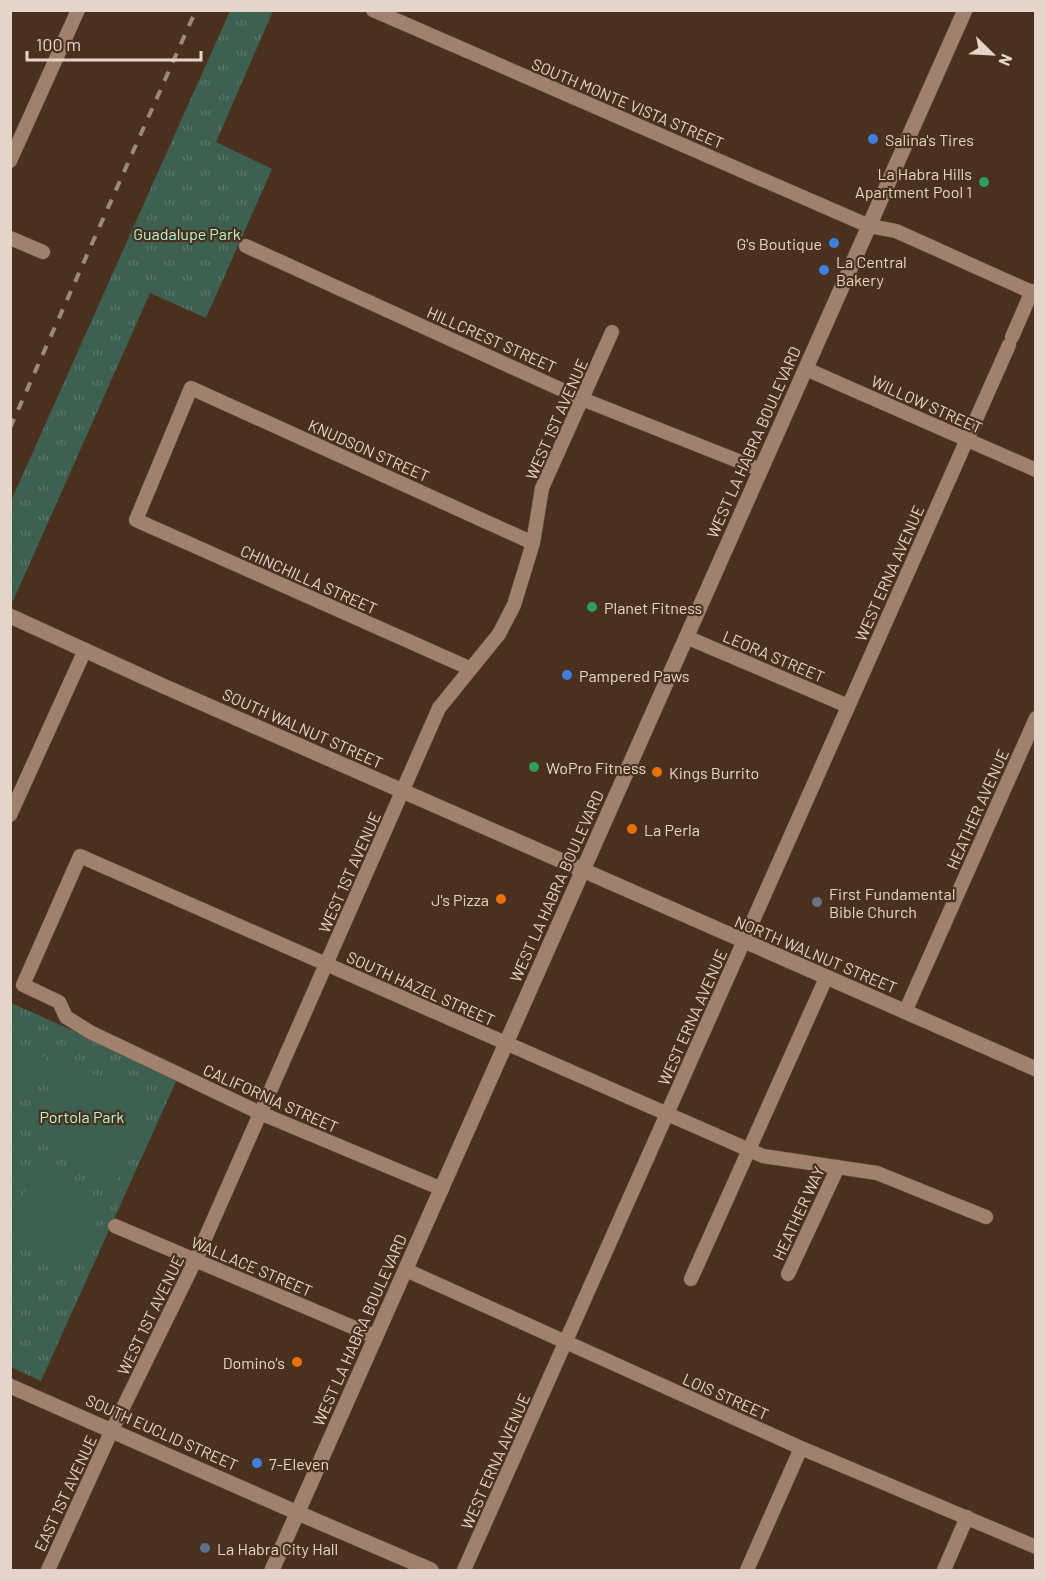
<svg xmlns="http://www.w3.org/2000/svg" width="1046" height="1581" viewBox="0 0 1046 1581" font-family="Barlow,sans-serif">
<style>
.grass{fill:url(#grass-tufts)}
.pitch{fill:#3e6050}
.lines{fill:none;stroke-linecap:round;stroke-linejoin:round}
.minor-casing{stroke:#624d3d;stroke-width:15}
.tertiary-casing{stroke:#624d3d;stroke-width:16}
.secondary-casing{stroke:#624d3d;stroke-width:16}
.minor{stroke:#9f816d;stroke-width:14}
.tertiary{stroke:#9f816d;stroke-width:15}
.secondary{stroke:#9f816d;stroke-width:15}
.rail{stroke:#9d897a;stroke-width:4;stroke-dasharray:10 10;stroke-linecap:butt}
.shop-dot{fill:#3f7fe0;stroke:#4a311f;stroke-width:2}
.leisure-dot{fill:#2e9e5b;stroke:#4a311f;stroke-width:2}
.food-dot{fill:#e8710a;stroke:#4a311f;stroke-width:2}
.worship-dot{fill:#6b7280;stroke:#4a311f;stroke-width:2}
.service-dot{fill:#5c6f8a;stroke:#4a311f;stroke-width:2}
.labels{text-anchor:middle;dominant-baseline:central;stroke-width:4.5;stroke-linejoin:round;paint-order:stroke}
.street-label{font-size:16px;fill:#e5d4c9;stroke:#4a311f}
.poi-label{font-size:16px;fill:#e5d4c9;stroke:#4a311f;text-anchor:start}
.park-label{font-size:16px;fill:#b0f6d4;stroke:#4a311f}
</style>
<defs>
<pattern id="grass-tufts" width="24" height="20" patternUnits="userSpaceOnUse" patternTransform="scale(1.5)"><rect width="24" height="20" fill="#3e6050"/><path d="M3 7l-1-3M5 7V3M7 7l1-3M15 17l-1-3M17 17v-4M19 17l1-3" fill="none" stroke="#5a7668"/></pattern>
</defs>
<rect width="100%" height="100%" fill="#4a311f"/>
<path class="grass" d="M 230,11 L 273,11 L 216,142 L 272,169 L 206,318 L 150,293 L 13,601 L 10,600 L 11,501 Z
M 11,1003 L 178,1077 L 41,1381 L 11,1367 Z"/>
<path class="pitch" d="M 10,1040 L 46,1058 L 35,1093 L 11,1106 Z
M 59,1061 L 155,1097 L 113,1187 L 55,1154 L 39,1121 Z
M 34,1162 L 107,1203 L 67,1276 L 30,1249 L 16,1224 Z"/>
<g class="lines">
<defs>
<path id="minor" d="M 373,10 L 869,226 L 896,231 L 1036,294
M 10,161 L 78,10
M 10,238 L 43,252
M 246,246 L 582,399 L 761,470
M 1012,337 L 1032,291
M 806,369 L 1036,470
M 686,637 L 848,706
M 469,668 L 136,520 L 191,388 L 533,543
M 10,815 L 85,650
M 905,1012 L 1036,718
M 442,1189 L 260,1113 L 90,1032 L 66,1017 L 59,1002 L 23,985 L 80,856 L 763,1156 L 877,1173 L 986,1217
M 115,1226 L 376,1337
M 406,1270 L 801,1448 L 1036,1547
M 788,1274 L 838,1167
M 691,1279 L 826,978
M 48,1570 L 112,1430 L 196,1259 L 439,708 L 499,634 L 514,605 L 533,543 L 542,488 L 612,332
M 464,1570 L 1009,345
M 747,1570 L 801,1448
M 944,1570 L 967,1517"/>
<path id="tertiary" d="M 10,616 L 161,685 L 1036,1069
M 298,1513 L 431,1570"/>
<path id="secondary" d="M 10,1386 L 298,1513
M 272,1570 L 965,10"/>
</defs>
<use href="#minor" class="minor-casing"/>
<use href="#tertiary" class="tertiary-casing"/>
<use href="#secondary" class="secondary-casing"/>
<use href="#minor" class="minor"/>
<use href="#tertiary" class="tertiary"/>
<use href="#secondary" class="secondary"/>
<path class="rail" d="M 10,428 L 196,10"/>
</g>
<g class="shop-dot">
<circle cx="873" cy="139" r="6"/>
<circle cx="834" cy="243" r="6"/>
<circle cx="824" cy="270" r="6"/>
<circle cx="567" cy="675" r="6"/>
<circle cx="257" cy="1463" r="6"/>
</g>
<g class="leisure-dot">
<circle cx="984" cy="182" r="6"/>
<circle cx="592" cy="607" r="6"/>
<circle cx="534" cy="767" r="6"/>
</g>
<g class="food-dot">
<circle cx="657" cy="772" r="6"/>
<circle cx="632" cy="829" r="6"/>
<circle cx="501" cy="899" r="6"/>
<circle cx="297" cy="1362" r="6"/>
</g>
<circle class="worship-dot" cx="817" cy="902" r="6"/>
<circle class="service-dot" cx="205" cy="1548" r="6"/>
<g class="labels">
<g class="street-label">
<text transform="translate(628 103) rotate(23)">SOUTH MONTE VISTA STREET</text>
<text transform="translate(492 339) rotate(24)">HILLCREST STREET</text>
<text transform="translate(927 404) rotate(24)">WILLOW STREET</text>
<text transform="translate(556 419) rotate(-66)">WEST 1ST AVENUE</text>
<text transform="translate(753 442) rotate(-66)">WEST LA HABRA BOULEVARD</text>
<text transform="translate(369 450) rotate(24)">KNUDSON STREET</text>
<text transform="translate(889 573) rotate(-66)">WEST ERNA AVENUE</text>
<text transform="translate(309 579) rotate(24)">CHINCHILLA STREET</text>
<text transform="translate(774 656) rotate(23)">LEORA STREET</text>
<text transform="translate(303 728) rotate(24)">SOUTH WALNUT STREET</text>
<text transform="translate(977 809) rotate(-66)">HEATHER AVENUE</text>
<text transform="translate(349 872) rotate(-66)">WEST 1ST AVENUE</text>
<text transform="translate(556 886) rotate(-66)">WEST LA HABRA BOULEVARD</text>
<text transform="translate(816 954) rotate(23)">NORTH WALNUT STREET</text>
<text transform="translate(421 988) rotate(24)">SOUTH HAZEL STREET</text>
<text transform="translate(692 1017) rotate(-66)">WEST ERNA AVENUE</text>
<text transform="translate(271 1098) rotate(24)">CALIFORNIA STREET</text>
<text transform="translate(798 1213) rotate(-65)">HEATHER WAY</text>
<text transform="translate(252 1266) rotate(23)">WALLACE STREET</text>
<text transform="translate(150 1315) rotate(-64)">WEST 1ST AVENUE</text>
<text transform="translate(359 1330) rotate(-66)">WEST LA HABRA BOULEVARD</text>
<text transform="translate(726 1396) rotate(24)">LOIS STREET</text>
<text transform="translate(162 1432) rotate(24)">SOUTH EUCLID STREET</text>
<text transform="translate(495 1461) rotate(-66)">WEST ERNA AVENUE</text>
<text transform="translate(65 1493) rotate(-65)">EAST 1ST AVENUE</text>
</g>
<g class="poi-label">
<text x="885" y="139">Salina's Tires</text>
<text x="972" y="173" text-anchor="end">La Habra Hills<tspan x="972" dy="18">Apartment Pool 1</tspan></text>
<text x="822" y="243" text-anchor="end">G's Boutique</text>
<text x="836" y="261">La Central<tspan x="836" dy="18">Bakery</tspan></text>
<text x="604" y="607">Planet Fitness</text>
<text x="579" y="675">Pampered Paws</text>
<text x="546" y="767">WoPro Fitness</text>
<text x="669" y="772">Kings Burrito</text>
<text x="644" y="829">La Perla</text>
<text x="829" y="893">First Fundamental<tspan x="829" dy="18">Bible Church</tspan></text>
<text x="489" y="899" text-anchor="end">J's Pizza</text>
<text x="285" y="1362" text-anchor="end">Domino's</text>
<text x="269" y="1463">7-Eleven</text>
<text x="217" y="1548">La Habra City Hall</text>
</g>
<g class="park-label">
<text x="187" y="233">Guadalupe Park</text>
<text x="82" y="1116">Portola Park</text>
</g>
</g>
<rect width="1046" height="1581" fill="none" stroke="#e5d4c9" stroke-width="24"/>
<g transform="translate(992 54) rotate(114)" stroke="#4a311f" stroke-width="4.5" paint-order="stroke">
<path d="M0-4.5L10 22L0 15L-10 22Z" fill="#e5d4c9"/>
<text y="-9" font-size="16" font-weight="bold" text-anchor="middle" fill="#e5d4c9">N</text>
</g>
<path d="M27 51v9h174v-9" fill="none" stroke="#e5d4c9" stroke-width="3"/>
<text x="36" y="51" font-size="18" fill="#e5d4c9" stroke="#4a311f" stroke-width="4.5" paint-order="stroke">100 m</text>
</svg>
